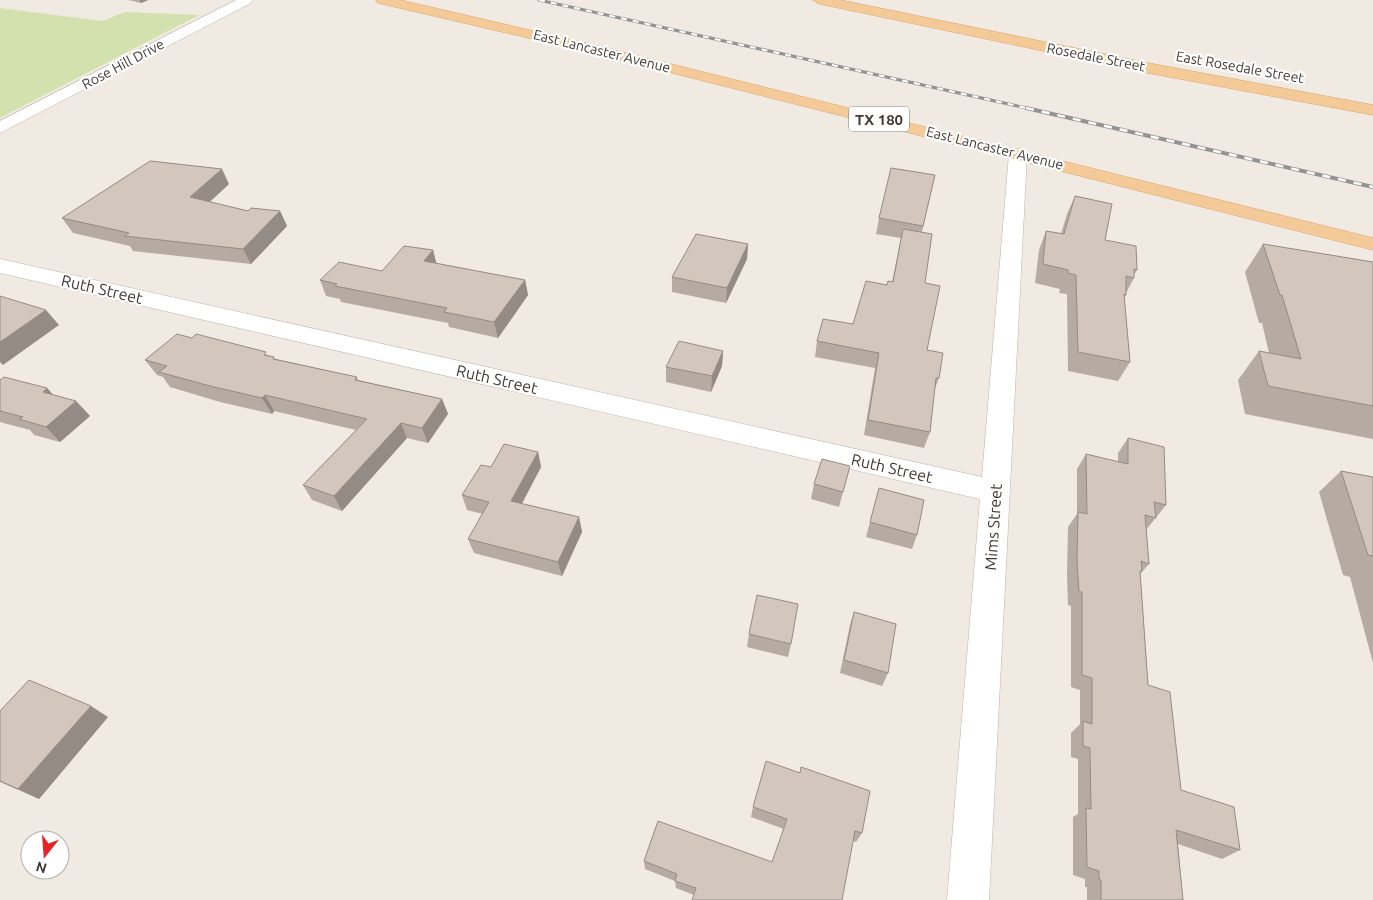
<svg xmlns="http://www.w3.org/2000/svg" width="1373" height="900" viewBox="0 0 1373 900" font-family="Ubuntu,sans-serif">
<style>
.green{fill:#d3e1af}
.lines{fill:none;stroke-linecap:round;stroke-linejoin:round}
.street-casing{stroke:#bdb3aa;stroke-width:1}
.primary-casing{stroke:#d7a46a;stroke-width:1}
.street{fill:#fff;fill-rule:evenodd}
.primary{fill:#f4cb98;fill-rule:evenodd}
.rail-far1-casing{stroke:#939393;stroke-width:3}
.rail-casing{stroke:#939393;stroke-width:4}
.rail-far1{stroke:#fff;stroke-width:2;stroke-dasharray:6;stroke-linecap:butt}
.rail{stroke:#fff;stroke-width:2.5;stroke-dasharray:8;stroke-linecap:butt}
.wall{fill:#b5aba3}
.shaded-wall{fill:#948b84}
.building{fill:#d3c7bd;stroke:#948b84}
.labels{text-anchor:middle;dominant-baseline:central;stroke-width:4.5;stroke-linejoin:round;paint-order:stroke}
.far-street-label{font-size:14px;fill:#413a34;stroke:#fff}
.shield{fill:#fff;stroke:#7a7571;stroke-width:1}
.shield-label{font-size:15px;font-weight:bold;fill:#413a34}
.street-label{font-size:16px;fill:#413a34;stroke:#fff}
</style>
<rect width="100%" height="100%" fill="#f0eae3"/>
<path class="green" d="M 0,8 L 103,21 L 125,12 L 199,15 L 0,118 Z"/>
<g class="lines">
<defs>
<path id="street" d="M 236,0 L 253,0 L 251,3 L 0,133 L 0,121 Z
M 1018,149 L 1024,150 L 1027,154 L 989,900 L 947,900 L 980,499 L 0,273 L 0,259 L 982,477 L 1009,154 L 1012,150 Z"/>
<path id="primary" d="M 376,0 L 400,0 L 594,45 L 1373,238 L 1373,250 L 593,53 L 378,3 Z
M 813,0 L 840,0 L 1148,63 L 1373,105 L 1373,115 L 1148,73 L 820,4 Z"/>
</defs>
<use href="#street" class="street-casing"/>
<use href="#primary" class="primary-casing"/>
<use href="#street" class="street"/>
<use href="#primary" class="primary"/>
<defs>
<path id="rail-far1" d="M 539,0 L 1031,109"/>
<path id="rail" d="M 1026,108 L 1373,187"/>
</defs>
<use href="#rail-far1" class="rail-far1-casing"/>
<use href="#rail" class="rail-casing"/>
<use href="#rail-far1" class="rail-far1"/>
<use href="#rail" class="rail"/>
</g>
<path class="wall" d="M 128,0 L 148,0 L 141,3 Z
M 935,175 L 922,232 L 925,283 L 927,350 L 939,378 L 934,391 L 930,432 L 924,448 L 864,435 L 875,368 L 815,357 L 817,341 L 853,324 L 887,285 L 892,282 L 901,238 L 876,234 L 879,218 Z
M 229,184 L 210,202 L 248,211 L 280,211 L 287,226 L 251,264 L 133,251 L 130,246 L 73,233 L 62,218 Z
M 1075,196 L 1105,240 L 1137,270 L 1134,275 L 1134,278 L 1126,293 L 1126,295 L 1124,299 L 1130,362 L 1118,381 L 1068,371 L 1067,294 L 1059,293 L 1060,289 L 1035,283 L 1039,250 L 1046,231 L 1061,234 L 1067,214 Z
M 748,244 L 747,259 L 726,303 L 672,292 L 672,277 Z
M 1263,244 L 1373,262 L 1373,439 L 1245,414 L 1238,380 L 1259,351 L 1269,353 L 1262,323 L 1259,323 L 1245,272 Z
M 433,250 L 436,263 L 525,280 L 528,295 L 498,338 L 449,327 L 448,323 L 341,302 L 340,299 L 326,296 L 320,280 L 382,271 Z
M 192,338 L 268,355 L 276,359 L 357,377 L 358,380 L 442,399 L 448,414 L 428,443 L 407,438 L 342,511 L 312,500 L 303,485 L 356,430 L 274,411 L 272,414 L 220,402 L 170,387 L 163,377 L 157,375 L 145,360 Z
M 723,351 L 722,366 L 711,392 L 666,382 L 666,367 Z
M 0,380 L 47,388 L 53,395 L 76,401 L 90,416 L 60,442 L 34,435 L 30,430 L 0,422 Z
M 1128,438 L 1166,505 L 1146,530 L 1149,564 L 1140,574 L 1148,685 L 1181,790 L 1240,850 L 1222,859 L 1178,844 L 1183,900 L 1087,900 L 1087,887 L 1085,887 L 1085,879 L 1073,875 L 1073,817 L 1078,814 L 1078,759 L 1071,757 L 1071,733 L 1080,724 L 1080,690 L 1071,687 L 1071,606 L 1068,605 L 1067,575 L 1068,527 L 1077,514 L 1077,469 L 1086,454 L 1118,462 L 1118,453 Z
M 538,452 L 541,467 L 522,504 L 579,517 L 582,532 L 562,576 L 474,553 L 468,539 L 483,514 L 467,510 L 462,495 L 491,467 Z
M 850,466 L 839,507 L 811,499 L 814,484 Z
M 1341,471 L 1373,477 L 1373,663 L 1350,577 L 1343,575 L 1319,492 Z
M 879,488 L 917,535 L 912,549 L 866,537 Z
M 854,612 L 888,673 L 882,686 L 840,673 L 850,625 Z
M 749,634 L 791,644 L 788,657 L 747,647 Z
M 0,711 L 108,717 L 39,799 L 0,782 Z
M 801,767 L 862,833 L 856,842 L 853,841 L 694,895 L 676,888 L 675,881 L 645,869 L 644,861 L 772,862 L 784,829 L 751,817 L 753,807 L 800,772 Z"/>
<path class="shaded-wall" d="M 140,0 L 148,0 L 141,3 Z
M 222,169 L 229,184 L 198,212 L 190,197 Z
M 280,211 L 287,226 L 251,264 L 243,249 Z
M 748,244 L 747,259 L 726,303 L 727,288 Z
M 433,250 L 437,266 L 424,261 Z
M 525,280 L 528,295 L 498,338 L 494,322 Z
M 46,310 L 59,325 L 3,365 L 0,362 L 0,342 Z
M 723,351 L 722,366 L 711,392 L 712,376 Z
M 47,388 L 61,404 L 43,392 Z
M 265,395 L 274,411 L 272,414 L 262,398 Z
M 442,399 L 448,414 L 428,443 L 422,428 Z
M 76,401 L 90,416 L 60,442 L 46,427 Z
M 401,423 L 407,438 L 342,511 L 334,496 Z
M 538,452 L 541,467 L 515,516 L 511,501 Z
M 579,517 L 582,532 L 562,576 L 558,562 Z
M 91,706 L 108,717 L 39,799 L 18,789 Z"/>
<path class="building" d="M 150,161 L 222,169 L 190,197 L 248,211 L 251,208 L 280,211 L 243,249 L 124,236 L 129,233 L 62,218 Z
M 891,168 L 935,175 L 923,226 L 879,218 Z
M 1075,196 L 1112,204 L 1105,240 L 1136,246 L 1137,270 L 1134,269 L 1134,278 L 1126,276 L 1126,295 L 1124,294 L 1130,362 L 1078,352 L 1076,275 L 1068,273 L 1068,270 L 1043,264 L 1046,231 L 1064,234 Z
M 903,229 L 932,234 L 925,283 L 940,286 L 927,350 L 943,353 L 939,378 L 936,378 L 930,432 L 868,420 L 879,353 L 817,341 L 823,319 L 853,324 L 866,281 L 887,285 L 888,281 L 893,282 Z
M 696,234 L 748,244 L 727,288 L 672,277 Z
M 1263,244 L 1373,262 L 1373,406 L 1268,386 L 1259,351 L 1301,359 L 1282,295 L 1280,295 Z
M 404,246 L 433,250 L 424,261 L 525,280 L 494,322 L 444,312 L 447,308 L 335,286 L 337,284 L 320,280 L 339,262 L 382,271 Z
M 0,296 L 46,310 L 0,342 Z
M 177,334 L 192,338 L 196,334 L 266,352 L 264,355 L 274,357 L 273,359 L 357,377 L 355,380 L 442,399 L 422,428 L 401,423 L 334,496 L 303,485 L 367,419 L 265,395 L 262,398 L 210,386 L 159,372 L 167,366 L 145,360 Z
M 679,341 L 723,351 L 712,376 L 666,367 Z
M 4,377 L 47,388 L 43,392 L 76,401 L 46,427 L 19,419 L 23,417 L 0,411 L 0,380 Z
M 1128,438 L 1164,447 L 1166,505 L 1154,502 L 1156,518 L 1145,515 L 1149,564 L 1141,561 L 1142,571 L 1140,571 L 1148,685 L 1170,692 L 1181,790 L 1234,807 L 1240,850 L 1176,830 L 1183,900 L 1101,900 L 1101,880 L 1099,879 L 1099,871 L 1087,867 L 1086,808 L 1091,809 L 1090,748 L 1083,746 L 1083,721 L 1092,724 L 1092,678 L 1082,675 L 1082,592 L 1079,592 L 1077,561 L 1078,512 L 1087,514 L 1086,454 L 1128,464 Z
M 504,444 L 538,452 L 511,501 L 579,517 L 558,562 L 468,539 L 489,502 L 462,495 L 481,465 L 491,467 Z
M 822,459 L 850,466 L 843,492 L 814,484 Z
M 1341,471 L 1373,477 L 1373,556 L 1368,555 Z
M 879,488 L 924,500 L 917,535 L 870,522 Z
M 757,595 L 798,604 L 791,644 L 749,634 Z
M 854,612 L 896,624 L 888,673 L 844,660 Z
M 29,680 L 91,706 L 18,789 L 0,781 L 0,711 Z
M 766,761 L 800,773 L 801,767 L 870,791 L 862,833 L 855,831 L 842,900 L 692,900 L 696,888 L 675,881 L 677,874 L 644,861 L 658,821 L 772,862 L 787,819 L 753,807 Z"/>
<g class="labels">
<g class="far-street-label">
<text transform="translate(602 51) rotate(14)">East Lancaster Avenue</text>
<text transform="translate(1096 57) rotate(11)">Rosedale Street</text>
<text transform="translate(123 64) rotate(-28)">Rose Hill Drive</text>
<text transform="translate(1240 67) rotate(10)">East Rosedale Street</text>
<text transform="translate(995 148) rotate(14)">East Lancaster Avenue</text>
</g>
<rect class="shield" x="849" y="106.5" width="60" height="25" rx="4"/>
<g class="shield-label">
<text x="879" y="119">TX 180</text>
</g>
<g class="street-label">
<text transform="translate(102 289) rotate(13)">Ruth Street</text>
<text transform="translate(497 379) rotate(13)">Ruth Street</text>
<text transform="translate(892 468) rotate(13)">Ruth Street</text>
<text transform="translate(993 527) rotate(-86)">Mims Street</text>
</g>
</g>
<g transform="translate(45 855) rotate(197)"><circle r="24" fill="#ffffff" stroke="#b3b0ae"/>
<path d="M0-4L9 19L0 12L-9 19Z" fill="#e62428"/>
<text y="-8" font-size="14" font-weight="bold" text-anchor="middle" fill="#413a34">N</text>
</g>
</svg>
